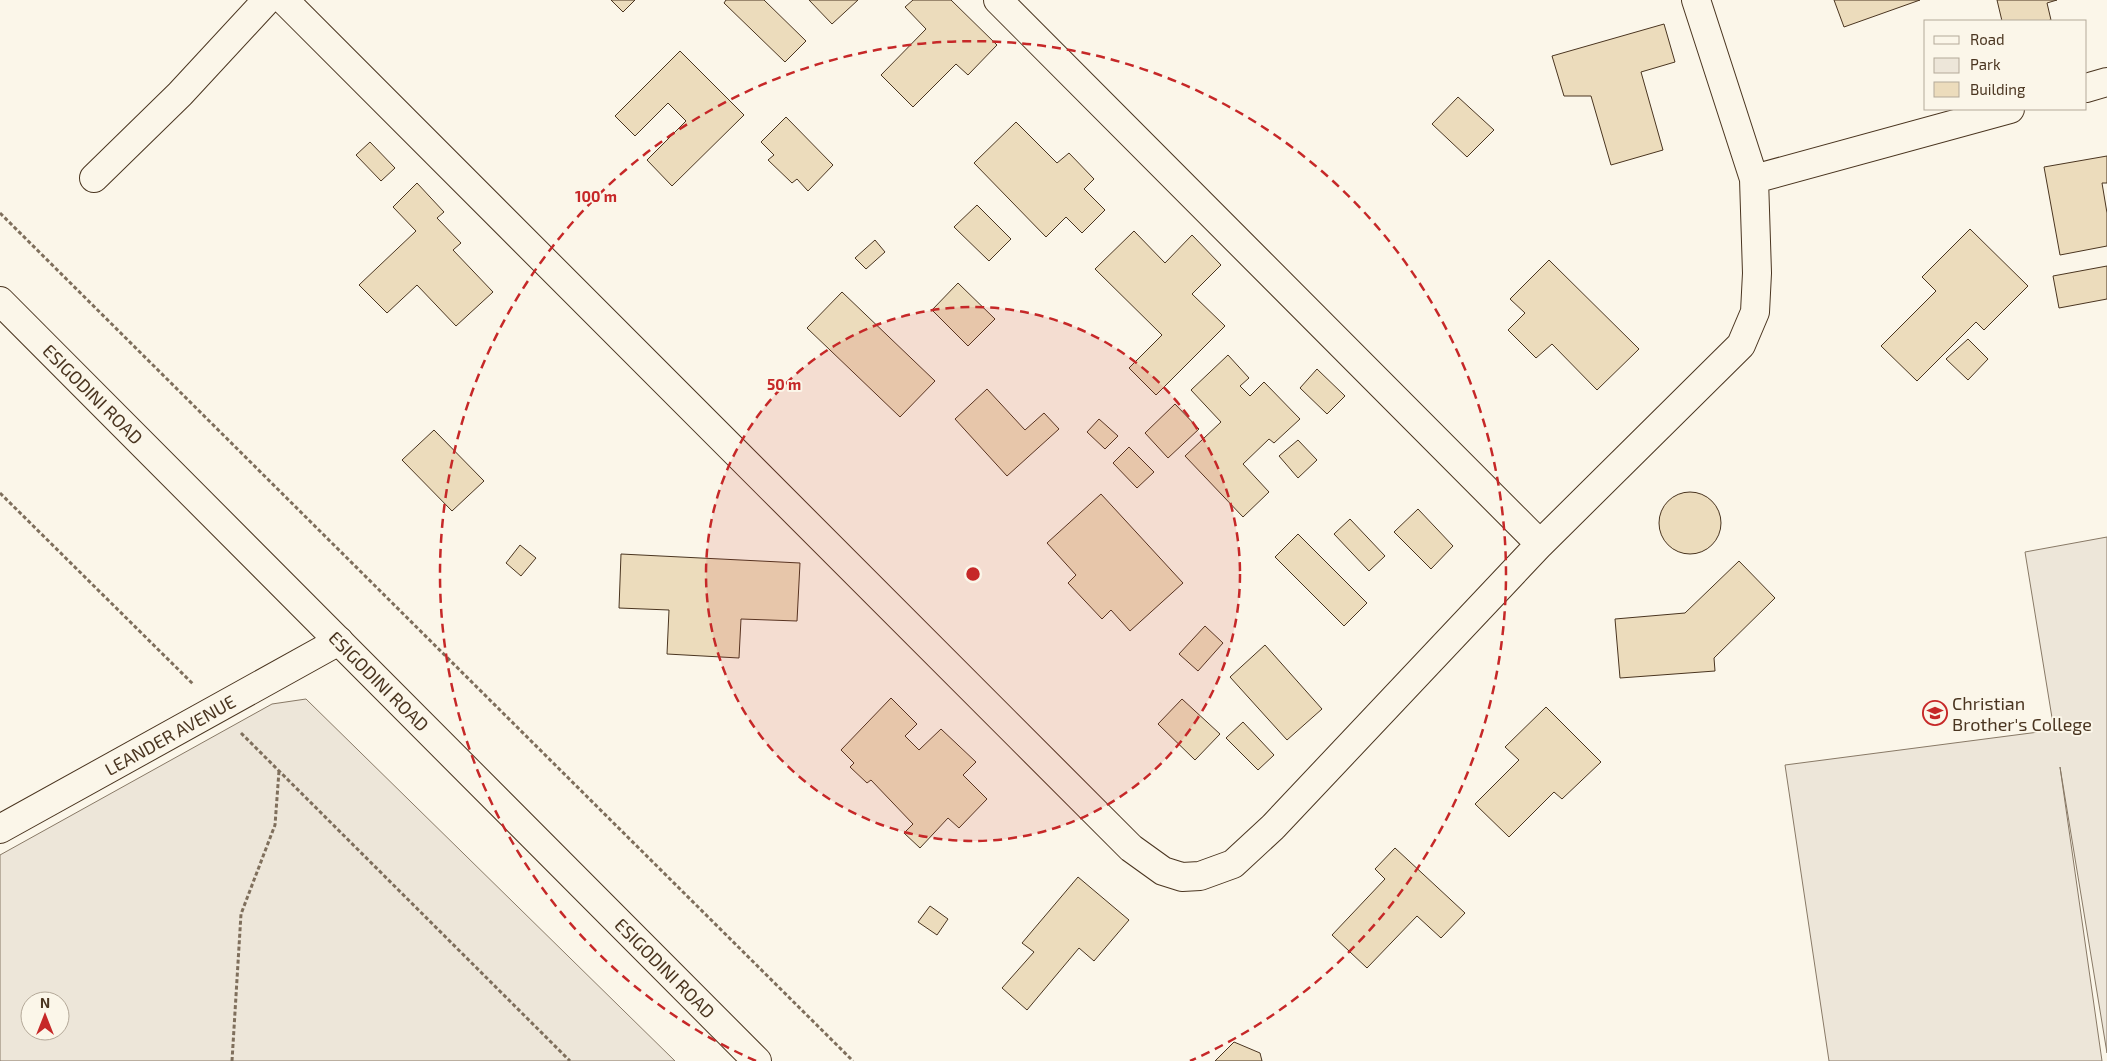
<svg xmlns="http://www.w3.org/2000/svg" width="2107" height="1061" viewBox="0 0 2107 1061" font-family="'Exo 2',sans-serif">
<style>
.green{fill:#ede6d9;stroke:#887966;fill-rule:evenodd}
.building{fill:#ecdcbc;stroke:#4a3520}
.lines{fill:none;stroke-linecap:round;stroke-linejoin:round}
.minor-casing{stroke:#4a3520;stroke-width:30}
.secondary-casing{stroke:#4a3520;stroke-width:30}
.path{stroke:#7f6f5c;stroke-width:3;stroke-dasharray:4 2.5;stroke-linecap:butt}
.minor{stroke:#fbf6e9;stroke-width:28}
.secondary{stroke:#fbf6e9;stroke-width:28}
.ring{fill:none;stroke:#c62828;stroke-width:2.5;stroke-dasharray:9 6}
.labels{text-anchor:middle;dominant-baseline:central;stroke-width:4;stroke-linejoin:round;paint-order:stroke}
.street-label{font-size:18px;fill:#4a3520;stroke:#fbf6e9}
.poi-label{font-size:18px;fill:#4a3520;stroke:#fbf6e9;text-anchor:start}
.centre{fill:#c62828;stroke:#fbf6e9;stroke-width:2.5}
.ring-label{font-size:15px;text-anchor:middle;font-weight:bold;fill:#c62828;stroke:#fbf6e9;stroke-width:4;stroke-linejoin:round;paint-order:stroke}
</style>
<rect width="100%" height="100%" fill="#fbf6e9"/>
<path class="green" d="M 2107,537 L 2107,1053 L 2060,767 L 2102,1061 L 1829,1061 L 1785,765 L 2054,730 L 2025,552 Z
M 306,699 L 675,1061 L 0,1061 L 0,855 L 272,704 ZM 30,1001 L 60,1001 L 60,1031 L 30,1031 Z"/>
<path class="building" d="M 611,0 L 635,0 L 623,12 Z
M 726,0 L 764,0 L 806,41 L 785,62 L 724,3 Z
M 809,0 L 858,0 L 832,24 Z
M 913,0 L 951,0 L 997,45 L 968,75 L 956,64 L 913,107 L 881,75 L 926,29 L 905,7 Z
M 1834,0 L 1920,0 L 1844,27 Z
M 1997,0 L 2057,0 L 2047,3 L 2051,20 L 2046,21 L 2002,21 Z
M 1664,24 L 1675,62 L 1641,72 L 1663,150 L 1611,165 L 1591,96 L 1564,96 L 1552,56 Z
M 680,51 L 744,115 L 672,186 L 647,160 L 686,121 L 668,103 L 635,136 L 615,116 Z
M 1458,97 L 1494,130 L 1467,157 L 1432,124 Z
M 786,117 L 833,165 L 808,191 L 797,179 L 792,183 L 768,160 L 774,155 L 761,142 Z
M 1016,122 L 1057,163 L 1069,153 L 1094,179 L 1084,189 L 1105,210 L 1082,233 L 1066,217 L 1046,237 L 974,163 Z
M 370,142 L 395,168 L 381,181 L 356,155 Z
M 2107,156 L 2107,183 L 2102,183 L 2107,213 L 2107,246 L 2060,255 L 2044,167 Z
M 417,183 L 444,212 L 437,218 L 461,243 L 453,250 L 493,292 L 456,326 L 417,285 L 387,313 L 359,285 L 416,231 L 393,207 Z
M 977,205 L 1011,239 L 989,261 L 954,227 Z
M 1970,229 L 2028,286 L 1984,330 L 1976,322 L 1917,381 L 1881,346 L 1936,291 L 1922,277 Z
M 1134,231 L 1165,263 L 1192,235 L 1221,265 L 1192,294 L 1225,326 L 1156,395 L 1129,368 L 1162,335 L 1095,269 Z
M 875,240 L 885,252 L 866,269 L 855,258 Z
M 1549,260 L 1639,349 L 1597,390 L 1552,344 L 1536,358 L 1508,330 L 1525,313 L 1510,299 Z
M 2107,266 L 2107,299 L 2059,308 L 2053,276 Z
M 958,283 L 995,319 L 968,346 L 932,310 Z
M 842,292 L 935,381 L 900,417 L 807,328 Z
M 1968,339 L 1988,359 L 1968,380 L 1946,359 Z
M 1228,355 L 1249,378 L 1240,386 L 1250,396 L 1264,382 L 1300,419 L 1274,443 L 1269,439 L 1243,464 L 1269,492 L 1243,517 L 1185,456 L 1221,422 L 1191,390 Z
M 1317,369 L 1345,396 L 1327,414 L 1300,388 Z
M 987,389 L 1025,430 L 1044,413 L 1059,429 L 1007,476 L 955,419 Z
M 1175,404 L 1199,429 L 1168,458 L 1145,433 Z
M 1099,419 L 1118,436 L 1105,449 L 1087,432 Z
M 434,430 L 484,481 L 452,511 L 402,460 Z
M 1298,440 L 1317,460 L 1298,478 L 1279,456 Z
M 1129,447 L 1154,472 L 1137,488 L 1113,463 Z
M1659 523a31 31 0 1 1 62 0a31 31 0 1 1-62 0Z
M 1101,494 L 1183,583 L 1130,631 L 1111,610 L 1102,619 L 1068,583 L 1076,575 L 1047,543 Z
M 1418,509 L 1453,546 L 1431,569 L 1394,532 Z
M 1350,519 L 1385,556 L 1369,571 L 1334,534 Z
M 1298,534 L 1367,603 L 1344,626 L 1275,557 Z
M 520,545 L 536,558 L 521,576 L 506,563 Z
M 621,554 L 800,563 L 797,621 L 741,619 L 739,658 L 667,654 L 669,610 L 619,608 Z
M 1739,561 L 1775,598 L 1714,658 L 1715,671 L 1620,678 L 1615,619 L 1685,613 Z
M 1205,626 L 1223,643 L 1198,671 L 1179,654 Z
M 1265,645 L 1322,709 L 1287,740 L 1230,677 Z
M 891,698 L 917,724 L 905,736 L 919,750 L 941,729 L 976,762 L 963,775 L 987,799 L 959,828 L 948,818 L 920,848 L 904,833 L 913,824 L 871,780 L 867,783 L 850,767 L 854,763 L 841,750 Z
M 1182,699 L 1220,734 L 1195,760 L 1158,724 Z
M 1546,707 L 1601,762 L 1562,799 L 1554,792 L 1509,837 L 1475,804 L 1519,760 L 1505,747 Z
M 1243,722 L 1274,755 L 1258,770 L 1226,738 Z
M 1395,848 L 1465,913 L 1441,938 L 1417,916 L 1367,968 L 1332,935 L 1385,879 L 1375,869 Z
M 1078,877 L 1129,920 L 1094,961 L 1079,948 L 1027,1010 L 1002,988 L 1034,952 L 1022,943 Z
M 930,906 L 948,919 L 937,935 L 918,922 Z
M 1234,1042 L 1260,1053 L 1262,1061 L 1215,1061 Z"/>
<g class="lines">
<defs>
<path id="minor" d="M 284,0 L 1131,848 L 1163,871 L 1182,877 L 1200,876 L 1233,864 L 1273,827 L 1540,544 L 1741,345 L 1755,312 L 1757,273 L 1754,179 L 1696,0
M 998,0 L 1540,544
M 2086,88 L 2107,82
M 94,178 L 180,94 L 267,0
M 1754,179 L 2010,109
M 0,829 L 339,641"/>
<path id="secondary" d="M 0,301 L 757,1061"/>
</defs>
<use href="#minor" class="minor-casing"/>
<use href="#secondary" class="secondary-casing"/>
<path class="path" d="M 0,213 L 853,1061
M 0,493 L 193,684
M 241,733 L 570,1061
M 232,1061 L 241,914 L 275,825 L 279,771"/>
<use href="#minor" class="minor"/>
<use href="#secondary" class="secondary"/>
</g>
<circle cx="973" cy="574" r="267" fill="#c62828" fill-opacity=".12"/>
<g class="ring">
<circle cx="973" cy="574" r="267"/>
<path d="M756 1061A533 533 0 1 1 1190 1061"/>
</g>
<defs>
<symbol id="school-ring" viewBox="-11 -11 22 22"><circle r="9.5" fill="#fbf6e9" stroke="#c62828" stroke-width="1.5"/><path d="M0-5L7-2L0 1L-7-2ZM-4 1L0 2.5L4 1V4Q0 6-4 4Z" fill="#c62828"/></symbol>
</defs>
<g fill-rule="evenodd">
<use href="#school-ring" x="1921" y="699" width="28" height="28"/>
</g>
<g class="labels">
<g class="street-label">
<text transform="translate(93 394) rotate(45)">ESIGODINI ROAD</text>
<text transform="translate(379 681) rotate(45)">ESIGODINI ROAD</text>
<text transform="translate(170 735) rotate(-29)">LEANDER AVENUE</text>
<text transform="translate(665 968) rotate(45)">ESIGODINI ROAD</text>
</g>
<g class="poi-label">
<text x="1952" y="703">Christian<tspan x="1952" dy="21">Brother's College</tspan></text>
</g>
</g>
<circle cx="973" cy="574" r="8" class="centre"/>
<g class="ring-label">
<text x="596" y="202">100 m</text>
<text x="784" y="390">50 m</text>
</g>
<rect x="1924" y="20" width="162" height="90" fill="#fbf6e9" stroke="#b4a999"/>
<rect x="1934" y="36" width="25" height="8" fill="#fbf6e9" stroke="#b4a999"/>
<text x="1970" y="45" font-size="15" fill="#4a3520">Road</text>
<rect x="1934" y="58" width="25" height="15" fill="#ede6d9" stroke="#b4a999"/>
<text x="1970" y="70" font-size="15" fill="#4a3520">Park</text>
<rect x="1934" y="82" width="25" height="15" fill="#ecdcbc" stroke="#b4a999"/>
<text x="1970" y="95" font-size="15" fill="#4a3520">Building</text>
<g transform="translate(45 1016)"><circle r="24" fill="#fbf6e9" stroke="#b4a999"/>
<path d="M0-4L9 19L0 12L-9 19Z" fill="#c62828"/>
<text y="-8" font-size="14" font-weight="bold" text-anchor="middle" fill="#4a3520">N</text>
</g>
</svg>
